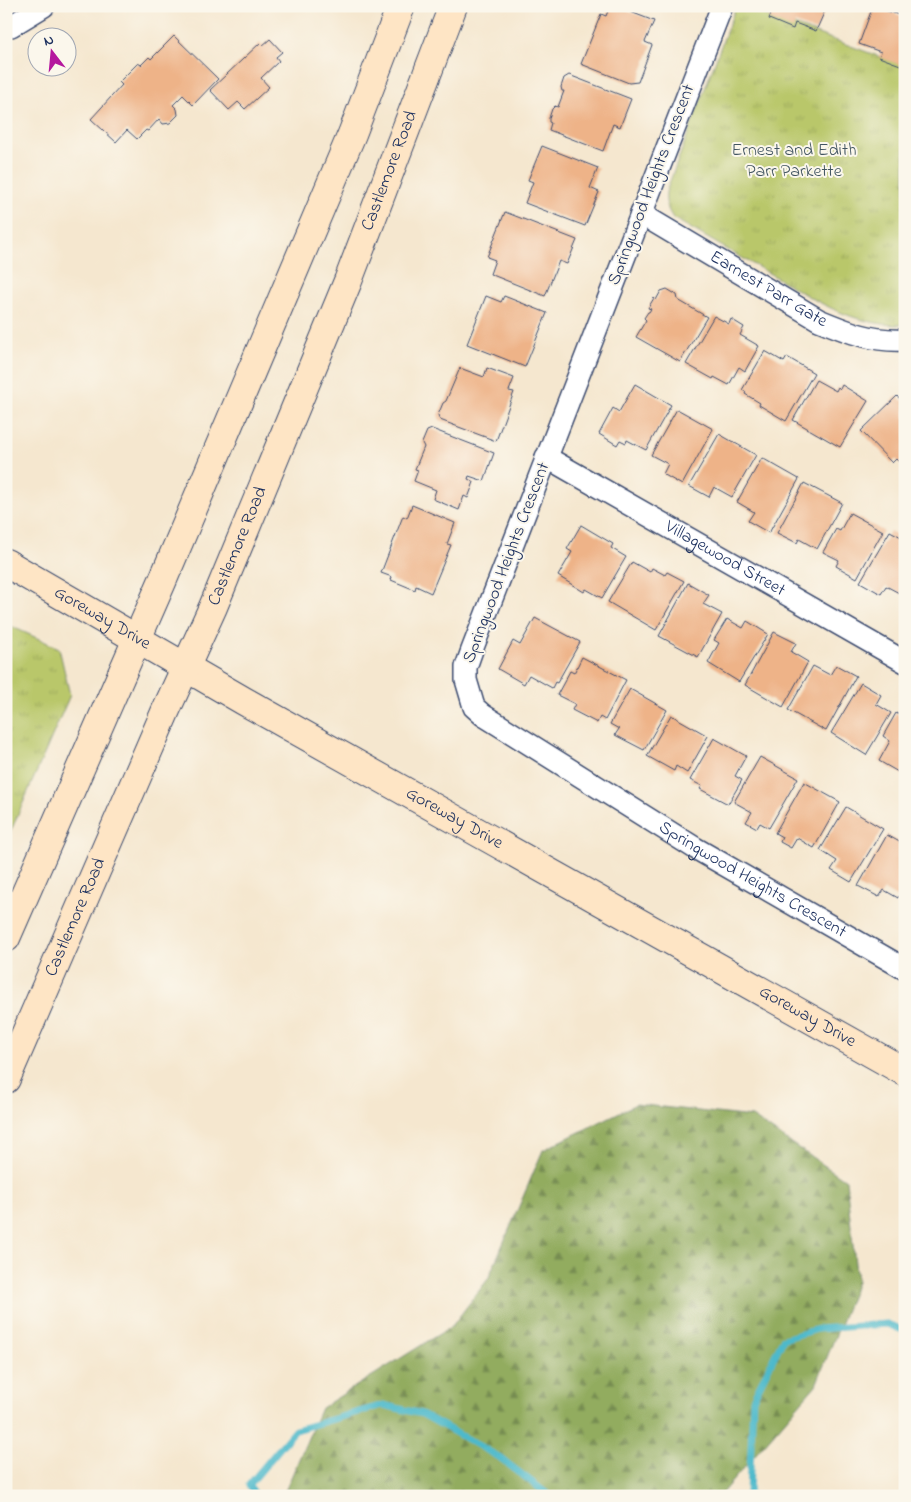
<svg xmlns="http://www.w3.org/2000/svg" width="911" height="1502" viewBox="0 0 911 1502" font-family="'Indie Flower',sans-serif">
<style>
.grass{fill:url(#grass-tufts);stroke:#6a7b64}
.forest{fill:url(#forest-firs);stroke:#566e5e}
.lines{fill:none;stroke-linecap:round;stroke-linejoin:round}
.stream{stroke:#4eb9cb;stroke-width:7}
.building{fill:#eeb388}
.street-casing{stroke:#3c4b6f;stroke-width:24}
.secondary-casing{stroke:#3c4b6f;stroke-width:30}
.street{stroke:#fff;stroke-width:21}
.secondary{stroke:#fee5c5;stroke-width:28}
.labels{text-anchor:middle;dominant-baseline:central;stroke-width:4;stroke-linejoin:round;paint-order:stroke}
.park-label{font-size:18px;fill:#425561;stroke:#fbf7ec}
.street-label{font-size:18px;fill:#1b2f5e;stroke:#fbf7ec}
</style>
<defs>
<pattern id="grass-tufts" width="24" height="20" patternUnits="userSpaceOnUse" patternTransform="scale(1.25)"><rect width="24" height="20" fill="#b9c76a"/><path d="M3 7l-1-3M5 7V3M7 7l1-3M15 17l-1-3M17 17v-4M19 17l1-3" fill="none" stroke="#9eab5e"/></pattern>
<pattern id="forest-firs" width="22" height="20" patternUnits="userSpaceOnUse" patternTransform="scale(1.25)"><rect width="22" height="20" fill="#92ac5e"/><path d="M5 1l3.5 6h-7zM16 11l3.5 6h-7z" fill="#768c51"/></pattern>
</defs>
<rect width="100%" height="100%" fill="#fbf7ec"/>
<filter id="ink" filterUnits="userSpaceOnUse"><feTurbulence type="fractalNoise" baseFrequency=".02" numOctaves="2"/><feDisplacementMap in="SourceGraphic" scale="10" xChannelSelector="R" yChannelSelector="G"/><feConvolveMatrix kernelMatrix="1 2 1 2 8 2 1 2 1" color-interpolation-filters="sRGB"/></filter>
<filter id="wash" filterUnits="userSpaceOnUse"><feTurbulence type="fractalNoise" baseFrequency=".0096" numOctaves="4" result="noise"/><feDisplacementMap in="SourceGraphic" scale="20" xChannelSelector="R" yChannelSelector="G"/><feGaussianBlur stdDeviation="1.12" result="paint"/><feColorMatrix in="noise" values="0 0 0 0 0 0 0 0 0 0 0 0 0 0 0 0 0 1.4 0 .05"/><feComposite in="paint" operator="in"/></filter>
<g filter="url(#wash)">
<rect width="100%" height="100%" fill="#f5e7cf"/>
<path class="grass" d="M 736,6 L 742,6 L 905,66 L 905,325 C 852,327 810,297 767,272 C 735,254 704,236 673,218 C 667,209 665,203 666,192 Z
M 6,624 L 59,648 L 70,695 L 6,842 Z"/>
<path class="forest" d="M 636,1104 L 752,1117 L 846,1180 L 857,1282 L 816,1385 L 721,1494 L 719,1496 L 283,1496 L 321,1408 L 452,1326 L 488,1279 L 543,1150 Z"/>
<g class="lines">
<path class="stream" d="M 256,1496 L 249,1485 L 295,1430 L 383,1405 L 422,1414 L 499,1457 L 550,1496
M 747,1496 L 749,1493 L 753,1399 L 783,1339 L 818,1329 L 887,1324 L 905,1331"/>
</g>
<g id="blocks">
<path class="building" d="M 610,6 L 615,6 L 654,21 L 645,42 L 652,45 L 638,82 L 629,83 L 581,64 L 601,14 L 606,16 Z
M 645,6 L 657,6 L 656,10 Z
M 774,6 L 827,6 L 816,31 L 795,23 L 793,29 L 769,19 Z
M 873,6 L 905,17 L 905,62 L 903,66 L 879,57 L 881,52 L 859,44 Z
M 893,6 L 905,6 L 905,11 Z
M 174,36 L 218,79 L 193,105 L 183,95 L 173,105 L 177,109 L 178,115 L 170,123 L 163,124 L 159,119 L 148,131 L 146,130 L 137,139 L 127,130 L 116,142 L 91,119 L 122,85 L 119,82 L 138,63 L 141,65 L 149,57 L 151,59 Z
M 270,39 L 282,52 L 276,57 L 279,61 L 261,78 L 269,87 L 245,109 L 238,102 L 229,110 L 210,90 L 260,43 L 262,46 Z
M 569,75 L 631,99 L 620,127 L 613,124 L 603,151 L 549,130 L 551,123 L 549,122 L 549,118 L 552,109 L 555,106 L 558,107 L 564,91 L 562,91 L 561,87 L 564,78 Z
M 542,146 L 598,168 L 590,188 L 599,192 L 585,226 L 525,203 L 533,182 L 528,180 Z
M 505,212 L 577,240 L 567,264 L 559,261 L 545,296 L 490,274 L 495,260 L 487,257 Z
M 667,289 L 677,295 L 678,300 L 707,317 L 680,362 L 636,337 L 646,320 L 644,318 L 648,312 L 649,312 L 651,309 L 648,308 L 654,298 L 656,300 L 661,291 Z
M 486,296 L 501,302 L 504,296 L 547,313 L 525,367 L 467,344 Z
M 714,316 L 729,324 L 731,319 L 744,327 L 740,335 L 759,346 L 745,371 L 739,367 L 729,385 L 714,377 L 713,379 L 686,364 Z
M 765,351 L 784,362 L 787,357 L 814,373 L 786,421 L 759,405 L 760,403 L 745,394 L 746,392 L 742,390 Z
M 460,368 L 484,377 L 487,368 L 514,378 L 509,391 L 514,392 L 496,441 L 440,420 L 438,415 L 443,403 L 446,401 Z
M 816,380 L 836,391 L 838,387 L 840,389 L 842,385 L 868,401 L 840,447 L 793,420 Z
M 635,384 L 671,405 L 646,450 L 627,440 L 626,443 L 620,440 L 617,445 L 599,434 L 613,408 L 619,412 Z
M 897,396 L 902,401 L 905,398 L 905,464 L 903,466 L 896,459 L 892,463 L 861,431 Z
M 677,409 L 713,429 L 682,485 L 663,474 L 668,464 L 651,455 Z
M 432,429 L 494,453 L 484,481 L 469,476 L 468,479 L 474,482 L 468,498 L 464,496 L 459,510 L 433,499 L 436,490 L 414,481 L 418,470 L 415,469 L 424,447 L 422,443 L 427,431 Z
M 719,434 L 756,455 L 732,497 L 714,487 L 709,497 L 689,486 Z
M 762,458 L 799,479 L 769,533 L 748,521 L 754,512 L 737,502 Z
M 804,483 L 842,503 L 817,549 L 799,539 L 797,543 L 777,533 Z
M 412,505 L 455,523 L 447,544 L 451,545 L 431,593 L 416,586 L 415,590 L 391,580 L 392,577 L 381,573 L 403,516 L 407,518 Z
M 850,513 L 883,531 L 857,578 L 836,566 L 839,560 L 823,552 L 836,529 L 840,531 Z
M 581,525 L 613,544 L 611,548 L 626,557 L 602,598 L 586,589 L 584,592 L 558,576 L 572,552 L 567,549 Z
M 890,531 L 905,539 L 905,588 L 901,594 L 886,586 L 881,594 L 860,582 Z
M 632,562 L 650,572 L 652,568 L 665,575 L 667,572 L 684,581 L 656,630 L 608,602 Z
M 688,583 L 709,595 L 703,604 L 722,614 L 698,657 L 659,636 Z
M 535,618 L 580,642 L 557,683 L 555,682 L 552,688 L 529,675 L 524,684 L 498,669 L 513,641 L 520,645 Z
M 727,619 L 743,628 L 747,621 L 768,634 L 739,682 L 708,663 L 719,643 L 714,640 Z
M 774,632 L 796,643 L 791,652 L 808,662 L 783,707 L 745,685 Z
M 582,657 L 626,680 L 605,720 L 600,717 L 597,723 L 572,710 L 575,704 L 557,695 L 570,671 L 574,673 Z
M 836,665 L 856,676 L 826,731 L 788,710 L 813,666 L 830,675 Z
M 861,683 L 881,695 L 876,704 L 891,713 L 866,755 L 831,733 Z
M 630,689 L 667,710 L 644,750 L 615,735 L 619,729 L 610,724 Z
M 896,713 L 905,718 L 905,776 L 879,761 L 890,741 L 883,736 Z
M 671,715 L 708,736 L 687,773 L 676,766 L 674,771 L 647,756 Z
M 714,738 L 746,756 L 735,776 L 742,780 L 728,804 L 700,789 L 702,786 L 690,780 Z
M 760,757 L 798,778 L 769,828 L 760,823 L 757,828 L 746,822 L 752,812 L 734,802 Z
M 804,782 L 840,802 L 814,848 L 797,838 L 791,848 L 780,842 L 782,837 L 775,833 Z
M 846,807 L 883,829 L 851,882 L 831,870 L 837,861 L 820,850 Z
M 887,835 L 905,845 L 905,886 L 898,898 L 884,890 L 879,897 L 858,886 Z"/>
</g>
</g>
<g filter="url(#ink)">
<use href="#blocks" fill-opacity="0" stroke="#3c4b6f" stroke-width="1"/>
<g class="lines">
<defs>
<g id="street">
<path id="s1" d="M 722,6 L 472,650 L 466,667 L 466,680 L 474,707 L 483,715 L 695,848 L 905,969"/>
<path d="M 6,26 L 11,26 L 44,6"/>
<path id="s2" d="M 641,214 L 819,320 C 848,332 873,342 905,340"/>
<path id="s3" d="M 546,457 L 905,662"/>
</g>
<g id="secondary">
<path id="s4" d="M 6,563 L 244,701 L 905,1072"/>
<path d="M 6,938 L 162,582 L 352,134 L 401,6"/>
<path id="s5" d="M 6,1079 L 166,710 L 213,607 L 348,281 L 453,6"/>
</g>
</defs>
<use href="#street" class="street-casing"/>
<use href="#secondary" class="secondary-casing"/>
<use href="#street" class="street"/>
<use href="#secondary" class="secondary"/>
</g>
</g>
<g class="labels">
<g class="park-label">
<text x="794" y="151">Ernest and Edith<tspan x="794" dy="21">Parr Parkette</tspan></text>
</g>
<g class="street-label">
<text stroke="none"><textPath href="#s5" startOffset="986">Castlemore Road</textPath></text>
<text transform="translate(652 185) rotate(-69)">Springwood Heights Crescent</text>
<text stroke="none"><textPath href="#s2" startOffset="148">Earnest Parr Gate</textPath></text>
<text stroke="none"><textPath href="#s5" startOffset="581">Castlemore Road</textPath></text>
<text stroke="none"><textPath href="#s3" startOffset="206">Villagewood Street</textPath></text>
<text transform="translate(507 563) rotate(-69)">Springwood Heights Crescent</text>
<text stroke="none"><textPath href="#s4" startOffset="111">Goreway Drive</textPath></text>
<text stroke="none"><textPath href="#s4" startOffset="516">Goreway Drive</textPath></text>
<text stroke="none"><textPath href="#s1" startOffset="1078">Springwood Heights Crescent</textPath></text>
<text stroke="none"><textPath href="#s5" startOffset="176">Castlemore Road</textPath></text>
<text stroke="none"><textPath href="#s4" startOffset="921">Goreway Drive</textPath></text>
</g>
</g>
<rect width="911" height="1502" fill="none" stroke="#fbf7ec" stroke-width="25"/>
<g transform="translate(52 52) rotate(344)"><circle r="24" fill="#fbf7ec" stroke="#a1a7b3"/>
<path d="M0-4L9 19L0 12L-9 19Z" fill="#b5179e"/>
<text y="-8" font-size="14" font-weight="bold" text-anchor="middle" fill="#1b2f5e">N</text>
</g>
</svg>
